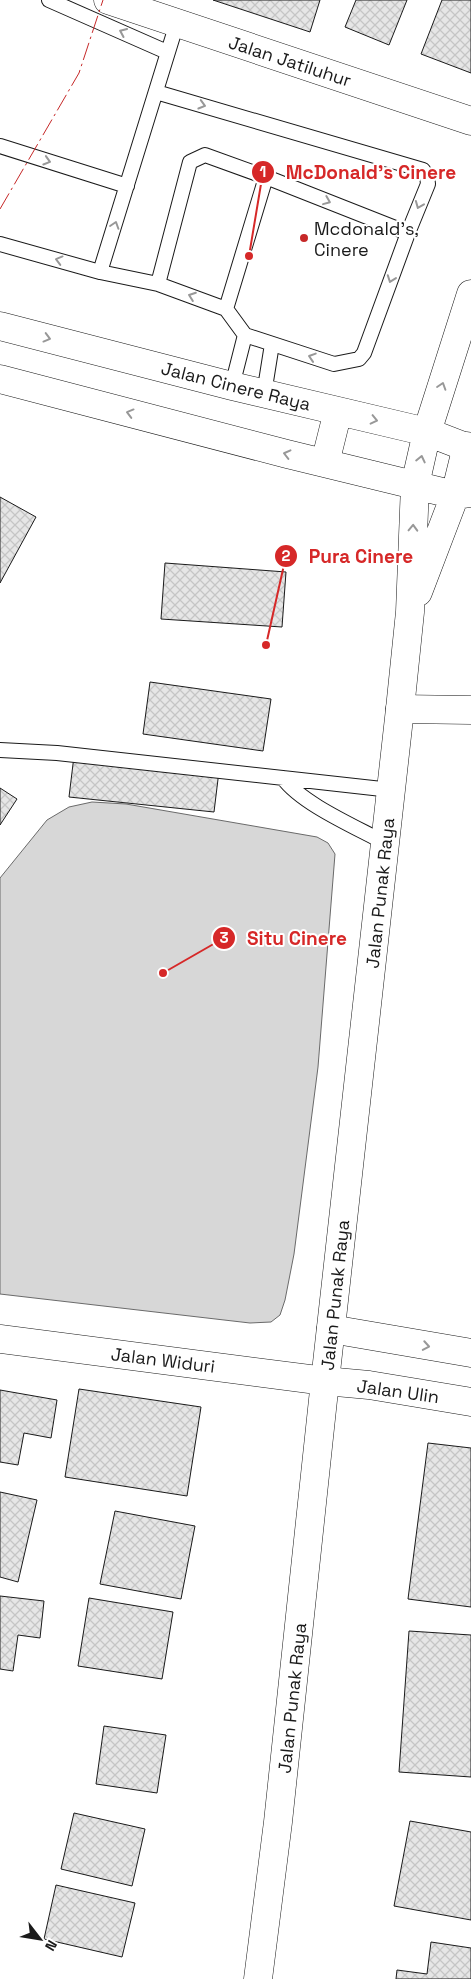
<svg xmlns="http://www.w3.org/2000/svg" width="471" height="1979" viewBox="0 0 471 1979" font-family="'Space Grotesk',sans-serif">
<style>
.water{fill:#d7d7d7;stroke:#6a6a6a}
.building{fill:url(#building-cross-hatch);stroke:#1a1a1a}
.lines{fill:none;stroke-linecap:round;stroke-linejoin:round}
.service-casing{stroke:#1a1a1a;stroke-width:16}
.minor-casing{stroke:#1a1a1a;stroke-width:29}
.secondary-casing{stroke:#1a1a1a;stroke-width:29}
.service{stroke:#fff;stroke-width:14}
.minor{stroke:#fff;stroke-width:28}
.secondary{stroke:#fff;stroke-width:28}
.power{stroke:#c62828;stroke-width:1;stroke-dasharray:18 4 2.5 4;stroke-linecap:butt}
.oneway{stroke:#989898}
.poi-dot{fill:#c62828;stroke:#fff;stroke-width:2}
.labels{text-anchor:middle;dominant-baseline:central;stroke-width:4;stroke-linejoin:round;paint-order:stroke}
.street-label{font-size:18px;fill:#1a1a1a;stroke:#fff}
.poi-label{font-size:18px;fill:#1a1a1a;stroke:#fff;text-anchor:start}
.leader{fill:none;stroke:#d62828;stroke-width:2}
.callout-dot{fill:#d62828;stroke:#fff;stroke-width:2}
.mark-label{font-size:15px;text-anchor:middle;font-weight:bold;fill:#fff}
.callout-label{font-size:19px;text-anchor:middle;font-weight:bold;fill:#d62828;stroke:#fff;stroke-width:4;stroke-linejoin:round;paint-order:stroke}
</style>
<defs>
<pattern id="building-cross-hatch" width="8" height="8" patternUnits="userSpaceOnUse" patternTransform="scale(1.25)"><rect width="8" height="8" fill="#e6e6e6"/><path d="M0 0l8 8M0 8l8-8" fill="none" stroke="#c5c5c5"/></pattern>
</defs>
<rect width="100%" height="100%" fill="#fff"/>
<path class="water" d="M 92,802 L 126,804 L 317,837 L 328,843 L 335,854 L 318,1067 L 294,1254 L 285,1300 L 280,1315 L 271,1322 L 250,1323 L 0,1294 L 0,878 L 47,820 L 69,807 Z"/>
<path class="building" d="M 213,0 L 320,0 L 310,32 Z
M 356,0 L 407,0 L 389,45 L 345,27 Z
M 442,0 L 471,0 L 471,73 L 421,54 Z
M 0,497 L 36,517 L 0,583 Z
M 165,563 L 286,572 L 282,627 L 161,619 Z
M 150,682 L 271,699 L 263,751 L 143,734 Z
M 74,756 L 219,771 L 214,812 L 69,797 Z
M 0,788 L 17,799 L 0,825 Z
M 79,1389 L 201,1407 L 187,1496 L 65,1477 Z
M 0,1390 L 57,1400 L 51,1438 L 24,1433 L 18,1465 L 0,1462 Z
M 428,1443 L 471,1448 L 471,1607 L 408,1599 Z
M 0,1492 L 37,1500 L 18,1582 L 0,1577 Z
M 115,1511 L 195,1526 L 181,1599 L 100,1584 Z
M 0,1596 L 44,1601 L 40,1638 L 18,1635 L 13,1671 L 0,1669 Z
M 89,1598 L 173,1612 L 162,1679 L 78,1666 Z
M 409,1631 L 471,1635 L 471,1777 L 399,1772 Z
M 104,1726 L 166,1735 L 157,1793 L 96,1784 Z
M 74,1813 L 145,1829 L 132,1886 L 61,1869 Z
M 410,1821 L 471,1832 L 471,1920 L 394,1906 Z
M 56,1885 L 135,1903 L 122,1957 L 44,1939 Z
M 431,1942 L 471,1948 L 471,1979 L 396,1979 L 397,1970 L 427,1974 Z"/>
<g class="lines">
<defs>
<path id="service" d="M 49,0 L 167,52
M 0,146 L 127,186
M 0,244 L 100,272 L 158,284 L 226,309 L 245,335 L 334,364 L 359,359 L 364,353 L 408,233 L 428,184 L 427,176 L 423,170 L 156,92
M 100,272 L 177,23
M 158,284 L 190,162 L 205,155 L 266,177 L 408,233
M 226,309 L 266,177
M 232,386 L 245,335
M 264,394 L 272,344
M 0,750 L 57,753 L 391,790
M 283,778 C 302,804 356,827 385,843"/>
<path id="minor" d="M 108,0 L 471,121
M 427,432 L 471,294
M 400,709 L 471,710
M 331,1329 L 471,1353
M 0,1339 L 325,1381 L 369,1385 L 471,1402"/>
<path id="secondary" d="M 0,326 L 232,386 L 427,432 L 471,449
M 0,379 L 287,454 L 455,495 L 471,493
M 325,463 L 338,411
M 418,592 L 455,495 L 467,446
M 258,1979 L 278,1822 L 325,1381 L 400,709 L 410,612 L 415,485 L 427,432"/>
</defs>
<use href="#service" class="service-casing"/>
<use href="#minor" class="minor-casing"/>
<use href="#secondary" class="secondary-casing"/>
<use href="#service" class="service"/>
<use href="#minor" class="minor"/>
<use href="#secondary" class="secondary"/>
<path class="power" d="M 0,209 L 79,73 L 103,0"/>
</g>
<defs><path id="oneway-chevron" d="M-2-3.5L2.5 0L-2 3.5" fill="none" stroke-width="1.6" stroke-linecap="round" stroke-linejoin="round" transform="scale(1.25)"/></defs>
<g class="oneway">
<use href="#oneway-chevron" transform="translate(123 32) rotate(-156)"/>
<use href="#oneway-chevron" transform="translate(202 105) rotate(16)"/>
<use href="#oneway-chevron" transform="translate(47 161) rotate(17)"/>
<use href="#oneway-chevron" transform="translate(327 201) rotate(22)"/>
<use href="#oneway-chevron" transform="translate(419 205) rotate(112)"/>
<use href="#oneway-chevron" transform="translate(115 225) rotate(-72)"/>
<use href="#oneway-chevron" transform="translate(59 260) rotate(-165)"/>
<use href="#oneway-chevron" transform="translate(391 279) rotate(110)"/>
<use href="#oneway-chevron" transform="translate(192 296) rotate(-160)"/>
<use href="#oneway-chevron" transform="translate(47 338) rotate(15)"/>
<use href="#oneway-chevron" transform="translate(312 357) rotate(-162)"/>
<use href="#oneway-chevron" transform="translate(442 386) rotate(-72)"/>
<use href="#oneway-chevron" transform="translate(130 413) rotate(-165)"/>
<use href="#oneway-chevron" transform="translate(374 420) rotate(13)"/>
<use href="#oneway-chevron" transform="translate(287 454) rotate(-166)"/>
<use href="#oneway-chevron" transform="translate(421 459) rotate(-77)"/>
<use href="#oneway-chevron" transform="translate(413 528) rotate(-88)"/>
<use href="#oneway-chevron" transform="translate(426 1346) rotate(10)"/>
</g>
<circle class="poi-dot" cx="304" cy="238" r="5"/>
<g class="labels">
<g class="street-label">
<text transform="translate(290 61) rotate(18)">Jalan Jatiluhur</text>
<text transform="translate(236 386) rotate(14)">Jalan Cinere Raya</text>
<text transform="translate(380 893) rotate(-84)">Jalan Punak Raya</text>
<text transform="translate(335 1295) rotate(-84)">Jalan Punak Raya</text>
<text transform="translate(163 1360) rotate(7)">Jalan Widuri</text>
<text transform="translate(398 1391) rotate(8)">Jalan Ulin</text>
<text transform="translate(292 1698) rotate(-84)">Jalan Punak Raya</text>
</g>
<g class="poi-label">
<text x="314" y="228">Mcdonald's,<tspan x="314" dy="21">Cinere</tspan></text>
</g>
</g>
<path class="leader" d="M249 256L263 172M266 645L286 556M163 973L224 938"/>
<g class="callout-dot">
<circle cx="249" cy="256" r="5"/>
<circle cx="266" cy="645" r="5"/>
<circle cx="163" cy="973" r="5"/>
<circle cx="263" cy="172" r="12"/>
<circle cx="286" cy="556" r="12"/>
<circle cx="224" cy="938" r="12"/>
</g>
<g class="mark-label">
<text x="263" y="177">1</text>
<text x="286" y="561">2</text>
<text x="224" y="943">3</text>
</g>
<g class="callout-label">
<text x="371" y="179">McDonald's Cinere</text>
<text x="361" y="563">Pura Cinere</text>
<text x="297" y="945">Situ Cinere</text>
</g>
<g transform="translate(40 1939) rotate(121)" stroke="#ffffff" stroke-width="4" paint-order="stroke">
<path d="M0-4L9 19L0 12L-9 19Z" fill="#1a1a1a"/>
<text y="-8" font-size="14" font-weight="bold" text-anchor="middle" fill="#1a1a1a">N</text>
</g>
</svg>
